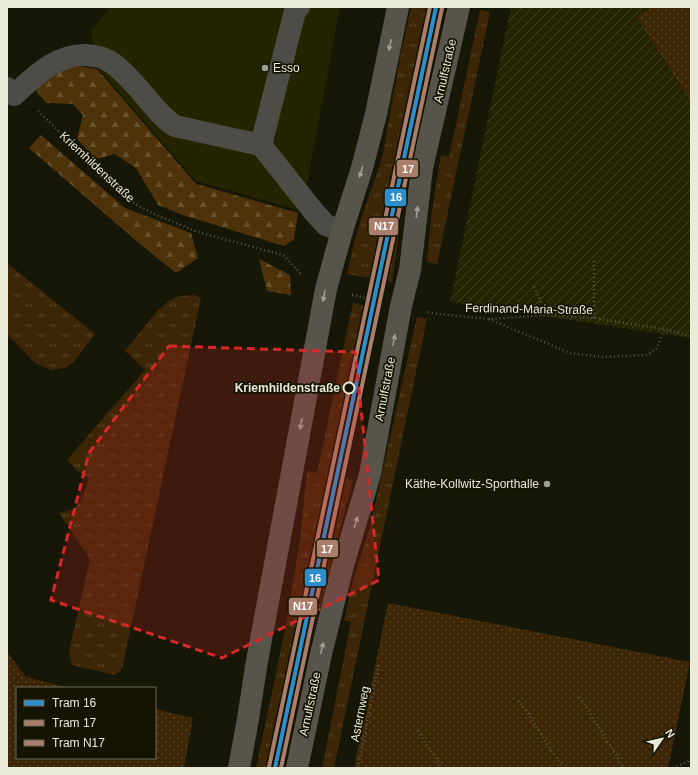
<svg xmlns="http://www.w3.org/2000/svg" width="698" height="775" viewBox="0 0 698 775" font-family="Helvetica,sans-serif">
<style>
.built{fill:#242401}
.industrial{fill:url(#industrial-furrows)}
.grass{fill:url(#grass-tufts)}
.forest{fill:url(#forest-firs)}
.park{fill:url(#park-dots)}
.lines{fill:none;stroke-linecap:round;stroke-linejoin:round}
.path{stroke:#57564e;stroke-width:2.5;stroke-dasharray:1 3;stroke-linecap:butt}
.minor{stroke:#4e4c46;stroke-width:22}
.major{stroke:#57544c;stroke-width:22}
.tram-1-casing{stroke:#151400;stroke-width:7}
.tram-2-casing{stroke:#151400;stroke-width:7}
.tram-3-casing{stroke:#151400;stroke-width:7}
.tram-1{stroke:#2d8ecd;stroke-width:4}
.tram-2{stroke:#aa7e6a;stroke-width:4}
.tram-3{stroke:#aa7e6a;stroke-width:4}
.oneway{fill:#a09f92}
.marked{fill:#d62828;fill-opacity:0.2;stroke:#d62828;stroke-width:3;stroke-dasharray:8 5;stroke-linejoin:round}
.poi-dot{fill:#a0a08f;stroke:#151400;stroke-width:1.5}
.stop-dot{fill:#151400;stroke:#e9ead8;stroke-width:2}
.labels{text-anchor:middle;dominant-baseline:central;stroke-width:3.5;stroke-linejoin:round;paint-order:stroke}
.poi-label{font-size:12px;fill:#e9ead8;stroke:#151400;text-anchor:start}
.street-label{font-size:12px;fill:#e9ead8;stroke:#151400}
.stop-label{font-size:12px;font-weight:bold;fill:#e9ead8;stroke:#151400;text-anchor:end}
.line-badge{stroke:#151400;stroke-width:1.5}
.badge-label{font-size:11px;text-anchor:middle;font-weight:bold;fill:#fff}
</style>
<defs>
<pattern id="industrial-furrows" width="10" height="10" patternUnits="userSpaceOnUse"><rect width="10" height="10" fill="#242401"/><path d="M-1 1l2-2M0 10L10 0M9 11l2-2" fill="none" stroke="#444425"/></pattern>
<pattern id="grass-tufts" width="24" height="20" patternUnits="userSpaceOnUse"><rect width="24" height="20" fill="#3c2605"/><path d="M3 7l-1-3M5 7V3M7 7l1-3M15 17l-1-3M17 17v-4M19 17l1-3" fill="none" stroke="#584629"/></pattern>
<pattern id="forest-firs" width="22" height="20" patternUnits="userSpaceOnUse"><rect width="22" height="20" fill="#4e330a"/><path d="M5 1l3.5 6h-7zM16 11l3.5 6h-7z" fill="#68512d"/></pattern>
<pattern id="park-dots" width="8" height="8" patternUnits="userSpaceOnUse"><rect width="8" height="8" fill="#3c2605"/><path d="M2 2h.1M6 6h.1" fill="none" stroke="#584629" stroke-width="1.8" stroke-linecap="round"/></pattern>
</defs>
<rect width="100%" height="100%" fill="#171707"/>
<path class="built" d="M 111,7 L 340,7 L 302,211 L 196,181 L 96,66 L 91,30 Z"/>
<path class="industrial" d="M 511,7 L 691,7 L 691,338 L 450,302 Z"/>
<path class="grass" d="M 411,7 L 442,7 L 417,126 L 401,218 L 392,282 L 347,274 L 354,243 L 363,213 L 382,159 L 401,53 Z
M 480,10 L 490,12 L 437,264 L 427,262 L 432,210 L 441,155 L 449,157 Z
M 7,263 L 95,334 L 74,362 L 65,368 L 52,370 L 35,363 L 7,334 Z
M 194,295 L 201,298 L 122,669 L 115,675 L 72,665 L 69,652 L 90,559 L 59,513 L 75,509 L 80,502 L 89,478 L 78,471 L 67,460 L 145,370 L 125,351 L 157,311 L 170,300 L 180,296 Z
M 353,303 L 377,310 L 343,477 L 353,480 L 311,642 L 284,768 L 256,768 L 284,635 L 300,541 L 307,471 L 317,473 Z
M 417,317 L 427,319 L 334,768 L 322,768 L 351,622 L 344,621 L 351,588 L 370,527 Z"/>
<path class="forest" d="M 77,66 L 97,69 L 196,184 L 298,213 L 294,239 L 284,246 L 183,215 L 158,205 L 136,168 L 115,154 L 96,159 L 77,139 L 83,115 L 73,104 L 46,103 L 35,89 L 57,68 Z
M 41,135 L 125,208 L 191,233 L 198,258 L 176,273 L 140,244 L 29,148 Z
M 259,259 L 290,275 L 291,295 L 267,291 Z"/>
<path class="park" d="M 652,7 L 691,7 L 691,102 L 637,17 Z
M 388,603 L 690,662 L 668,768 L 354,768 Z
M 7,652 L 26,677 L 69,688 L 17,688 L 17,758 L 155,758 L 155,709 L 193,718 L 184,768 L 7,768 Z"/>
<g class="lines">
<path class="path" d="M 38,111 L 130,201 L 156,215 L 198,232 L 283,255 L 302,275
M 534,287 L 547,315
M 352,295 L 374,300
M 428,312 L 437,314 L 489,319 L 547,315 L 594,318 L 664,329 L 691,337
M 594,318 L 594,258
M 489,319 L 570,353 L 602,357 L 647,355 L 657,348 L 664,329
M 580,697 L 624,768
M 519,700 L 563,768
M 418,731 L 442,768
M 358,768 L 379,663
M 673,768 L 691,760"/>
<path class="minor" d="M 299,7 L 295,11 L 261,145 L 314,212 L 326,225 L 342,231
M 7,88 L 14,95 C 35,76 56,54 87,55 C 92,56 100,56 105,59 C 117,64 130,79 139,89 C 150,102 161,117 175,126 L 261,145"/>
<path class="major" d="M 239,768 L 248,719 L 257,661 L 326,289 L 342,231 L 362,168 L 376,114 L 398,7
M 297,768 L 321,654 L 342,569 L 370,474 L 401,306 L 410,270 L 422,168 L 459,7"/>
<defs>
<path id="tram-1" d="M 275,768 L 436,7"/>
<path id="tram-2" d="M 281,768 L 442,8"/>
<path id="tram-3" d="M 269,767 L 430,7"/>
</defs>
<use href="#tram-1" class="tram-1-casing"/>
<use href="#tram-2" class="tram-2-casing"/>
<use href="#tram-3" class="tram-3-casing"/>
<use href="#tram-1" class="tram-1"/>
<use href="#tram-2" class="tram-2"/>
<use href="#tram-3" class="tram-3"/>
</g>
<defs><path id="oneway-solid" d="M-6-.8H1V-3.2L6.5 0L1 3.2V.8H-6Z"/></defs>
<g class="oneway">
<use href="#oneway-solid" transform="translate(390 45) rotate(102)"/>
<use href="#oneway-solid" transform="translate(361 172) rotate(107)"/>
<use href="#oneway-solid" transform="translate(417 212) rotate(-83)"/>
<use href="#oneway-solid" transform="translate(324 296) rotate(101)"/>
<use href="#oneway-solid" transform="translate(394 340) rotate(-79)"/>
<use href="#oneway-solid" transform="translate(301 424) rotate(100)"/>
<use href="#oneway-solid" transform="translate(356 522) rotate(-74)"/>
<use href="#oneway-solid" transform="translate(322 648) rotate(-76)"/>
</g>
<path class="marked" d="M 169,346 L 355,352 L 379,580 L 222,658 L 51,600 L 89,453 Z"/>
<g class="poi-dot">
<circle cx="265" cy="68" r="4"/>
<circle cx="547" cy="484" r="4"/>
</g>
<circle class="stop-dot" cx="349" cy="388" r="5.5"/>
<g class="labels">
<g class="poi-label">
<text x="273" y="68">Esso</text>
<text x="539" y="484" text-anchor="end">Käthe-Kollwitz-Sporthalle</text>
</g>
<g class="street-label">
<text transform="translate(445 71) rotate(-77)">Arnulfstraße</text>
<text transform="translate(97 167) rotate(43)">Kriemhildenstraße</text>
<text transform="translate(529 309) rotate(1)">Ferdinand-Maria-Straße</text>
<text transform="translate(385 389) rotate(-79)">Arnulfstraße</text>
<text transform="translate(310 704) rotate(-78)">Arnulfstraße</text>
<text transform="translate(360 714) rotate(-79)">Asternweg</text>
</g>
<g class="stop-label">
<text x="340" y="388">Kriemhildenstraße</text>
</g>
</g>
<g class="line-badge">
<rect x="396" y="159" width="23" height="19" rx="4" fill="#aa7e6a"/>
<rect x="384" y="188" width="23" height="19" rx="4" fill="#2d8ecd"/>
<rect x="368" y="217" width="31" height="19" rx="4" fill="#aa7e6a"/>
<rect x="316" y="539" width="23" height="19" rx="4" fill="#aa7e6a"/>
<rect x="304" y="568" width="23" height="19" rx="4" fill="#2d8ecd"/>
<rect x="288" y="597" width="30" height="19" rx="4" fill="#aa7e6a"/>
</g>
<g class="badge-label">
<text x="408" y="173">17</text>
<text x="396" y="201">16</text>
<text x="384" y="230">N17</text>
<text x="327" y="553">17</text>
<text x="315" y="582">16</text>
<text x="303" y="610">N17</text>
</g>
<rect width="698" height="775" fill="none" stroke="#e9ead8" stroke-width="16"/>
<rect x="16" y="687" width="140" height="72" fill="#151400" stroke="#6a6a56"/>
<rect x="24" y="700" width="20" height="6" fill="#2d8ecd" stroke="#6a6a56"/>
<text x="52" y="707" font-size="12" fill="#e9ead8">Tram 16</text>
<rect x="24" y="720" width="20" height="6" fill="#aa7e6a" stroke="#6a6a56"/>
<text x="52" y="727" font-size="12" fill="#e9ead8">Tram 17</text>
<rect x="24" y="740" width="20" height="6" fill="#aa7e6a" stroke="#6a6a56"/>
<text x="52" y="747" font-size="12" fill="#e9ead8">Tram N17</text>
<g transform="translate(662 739) rotate(56)" stroke="#151400" stroke-width="3" paint-order="stroke">
<path d="M0-3L7 15L0 10L-7 15Z" fill="#e9ead8"/>
<text y="-6" font-size="11" font-weight="bold" text-anchor="middle" fill="#e9ead8">N</text>
</g>
</svg>
